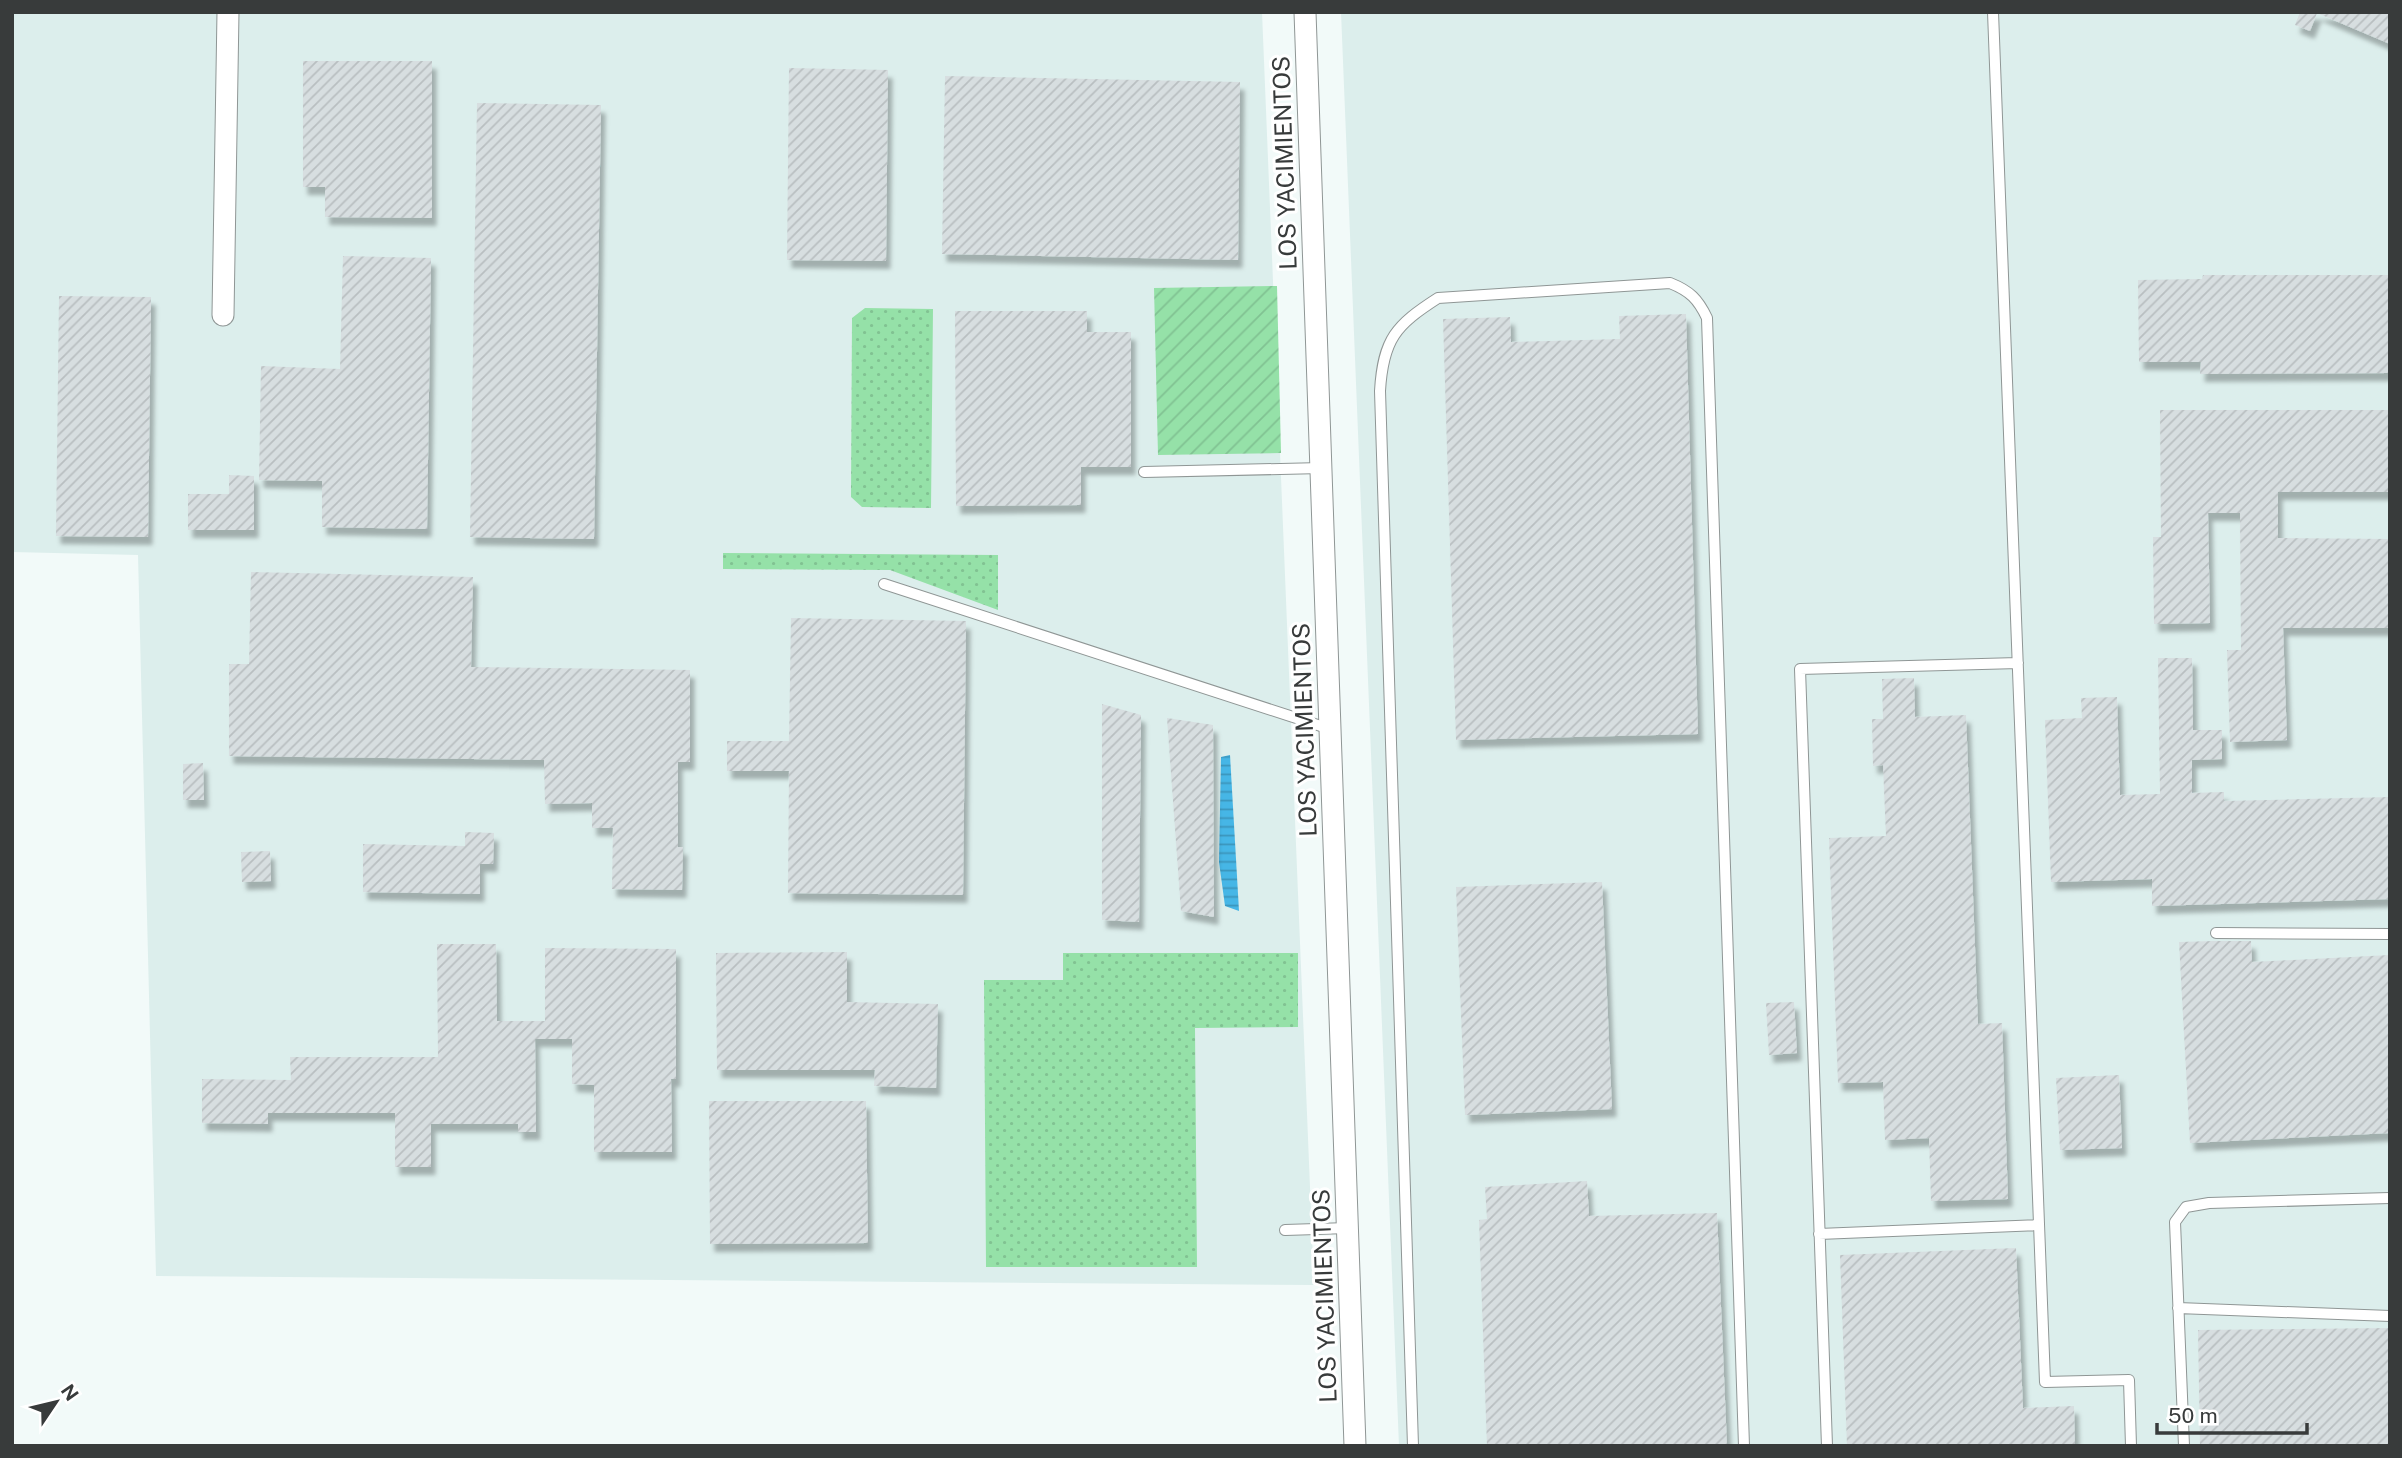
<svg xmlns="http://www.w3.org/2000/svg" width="2402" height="1458" viewBox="0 0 2402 1458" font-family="'Public Sans',sans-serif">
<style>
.built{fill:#dceeec}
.grass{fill:url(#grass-dots)}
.garden{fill:url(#garden-furrows)}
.water{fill:url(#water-rules)}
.building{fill:url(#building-hatch);filter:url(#shadow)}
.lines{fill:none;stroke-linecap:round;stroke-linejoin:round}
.service-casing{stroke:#8f9695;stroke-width:12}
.minor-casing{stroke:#8f9695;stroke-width:23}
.service{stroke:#fff;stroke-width:10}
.minor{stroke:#fff;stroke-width:21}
.labels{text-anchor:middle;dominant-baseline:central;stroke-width:6;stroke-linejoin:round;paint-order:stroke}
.street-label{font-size:24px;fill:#383b3b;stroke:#fff}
</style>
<defs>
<pattern id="grass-dots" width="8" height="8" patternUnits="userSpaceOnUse" patternTransform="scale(1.75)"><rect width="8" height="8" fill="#95e1a8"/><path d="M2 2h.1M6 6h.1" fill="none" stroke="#81c292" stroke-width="1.8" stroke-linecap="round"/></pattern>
<pattern id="garden-furrows" width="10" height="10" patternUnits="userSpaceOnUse" patternTransform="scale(1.75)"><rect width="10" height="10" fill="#95e1a8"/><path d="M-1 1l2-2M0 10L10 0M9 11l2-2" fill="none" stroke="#81c292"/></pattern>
<pattern id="water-rules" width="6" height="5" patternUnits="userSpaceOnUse" patternTransform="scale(1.75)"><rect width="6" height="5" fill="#46b6e6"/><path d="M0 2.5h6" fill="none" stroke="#3b95bc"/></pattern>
<pattern id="building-hatch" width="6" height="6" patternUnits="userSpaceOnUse" patternTransform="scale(1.75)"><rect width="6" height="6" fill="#d7dee0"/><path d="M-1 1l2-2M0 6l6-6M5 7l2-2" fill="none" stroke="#b9bfc1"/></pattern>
<filter id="shadow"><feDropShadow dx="4.5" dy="8" stdDeviation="2" flood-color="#0004"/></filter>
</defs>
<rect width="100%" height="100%" fill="#f2faf9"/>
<path class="built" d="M 12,12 L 1262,12 L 1314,1285 L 156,1276 L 138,555 L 12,552 Z
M 1341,12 L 2390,12 L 2390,1446 L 1399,1446 Z"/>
<path class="grass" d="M 865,308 L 933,309 L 931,508 L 862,507 L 851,497 L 852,318 Z
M 723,553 L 998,555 L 998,610 L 890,570 L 723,569 Z
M 1063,953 L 1298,953 L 1298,1027 L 1195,1028 L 1197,1267 L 986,1267 L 984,980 L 1063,980 Z"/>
<path class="garden" d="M 1277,286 L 1281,453 L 1158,455 L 1154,288 Z"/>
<path class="water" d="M 1230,755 L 1239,911 L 1225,906 L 1219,862 L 1221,757 Z"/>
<path class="building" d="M 2300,12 L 2390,12 L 2390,44 L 2317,13 L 2310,31 L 2295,25 Z
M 303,61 L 432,61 L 432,218 L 325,217 L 325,187 L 303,187 Z
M 789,68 L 888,70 L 886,261 L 787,260 Z
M 945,76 L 1240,82 L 1238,260 L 942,254 Z
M 477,103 L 601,105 L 594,539 L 470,537 Z
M 343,256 L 431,258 L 427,529 L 322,527 L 322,481 L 259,480 L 261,366 L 340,369 Z
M 2203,275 L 2390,275 L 2390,373 L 2200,374 L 2201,362 L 2139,362 L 2138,280 L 2202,279 Z
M 59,296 L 151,297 L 148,537 L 56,536 Z
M 955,311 L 1087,311 L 1087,332 L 1131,332 L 1131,467 L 1081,467 L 1081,505 L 956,506 Z
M 1686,314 L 1698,734 L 1456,740 L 1443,319 L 1510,317 L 1511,342 L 1620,339 L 1619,316 Z
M 2160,410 L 2390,410 L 2390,492 L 2278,492 L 2278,538 L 2390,539 L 2390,628 L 2283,628 L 2287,740 L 2230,742 L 2227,650 L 2241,650 L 2240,513 L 2208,513 L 2210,623 L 2154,624 L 2153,537 L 2161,537 Z
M 229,475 L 254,476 L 254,530 L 188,530 L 188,494 L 229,494 Z
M 251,572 L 473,577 L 471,667 L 690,670 L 690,762 L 678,762 L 678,847 L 683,847 L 682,890 L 612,889 L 613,828 L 592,828 L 592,803 L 545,804 L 544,760 L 229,756 L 229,664 L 249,664 Z
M 791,618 L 966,621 L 963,895 L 788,893 L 789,771 L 727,771 L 727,741 L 789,741 Z
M 2158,658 L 2192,658 L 2193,730 L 2222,730 L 2222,759 L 2192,760 L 2192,793 L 2224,792 L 2224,801 L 2390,797 L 2390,899 L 2152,906 L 2152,879 L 2051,882 L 2045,720 L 2082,718 L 2081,698 L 2117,697 L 2120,795 L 2160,794 Z
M 1914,678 L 1915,717 L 1966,715 L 1978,1024 L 2002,1023 L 2008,1199 L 1931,1201 L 1929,1138 L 1885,1140 L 1883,1082 L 1838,1083 L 1829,838 L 1886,836 L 1883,765 L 1873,766 L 1872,719 L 1883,719 L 1882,679 Z
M 1102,704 L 1141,715 L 1139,922 L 1102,920 Z
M 1167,718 L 1213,725 L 1214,917 L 1181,911 Z
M 203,763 L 204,800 L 183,800 L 183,764 Z
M 465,832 L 494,833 L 493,864 L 480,864 L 480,894 L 363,892 L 363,844 L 465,846 Z
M 270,851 L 271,881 L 242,882 L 241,852 Z
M 1602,882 L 1612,1109 L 1465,1115 L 1456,887 Z
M 2214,941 L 2251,941 L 2252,962 L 2390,955 L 2390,1133 L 2190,1143 L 2179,942 Z
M 437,944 L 496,944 L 497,1021 L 545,1021 L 545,948 L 676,949 L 676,1079 L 671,1079 L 672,1152 L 594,1152 L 594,1085 L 572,1084 L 572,1039 L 535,1039 L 536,1132 L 518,1132 L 518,1124 L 431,1124 L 431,1167 L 395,1167 L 395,1113 L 268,1113 L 268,1124 L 202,1123 L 202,1079 L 291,1080 L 290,1057 L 438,1057 Z
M 847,952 L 847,1002 L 938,1004 L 936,1088 L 874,1086 L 875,1070 L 717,1070 L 716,953 Z
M 1794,1002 L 1797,1053 L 1769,1055 L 1766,1003 Z
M 2119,1075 L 2122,1148 L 2060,1150 L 2056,1078 Z
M 709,1101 L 866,1101 L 868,1243 L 710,1244 Z
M 1587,1181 L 1589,1216 L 1717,1213 L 1727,1446 L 1487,1446 L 1479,1220 L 1487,1219 L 1485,1187 Z
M 2016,1248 L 2023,1408 L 2074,1406 L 2075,1446 L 1847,1446 L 1840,1255 Z
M 2390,1328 L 2390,1446 L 2200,1446 L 2198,1330 Z"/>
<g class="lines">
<defs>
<path id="service" d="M 1993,12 L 2045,1382 L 2129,1380 L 2131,1446
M 1144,472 L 1322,468
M 884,584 L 1330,729
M 2216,933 L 2390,934
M 1285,1230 L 1348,1228
M 1819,1234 L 2039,1225
M 2178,1308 L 2390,1316
M 1413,1446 L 1380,391 C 1383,339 1396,325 1438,298 L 1670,283 C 1690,291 1698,299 1707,318 L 1744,1446
M 1827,1446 L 1800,669 L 2018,663
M 2184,1446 L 2175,1222 L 2186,1207 L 2209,1203 L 2390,1198"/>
<path id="minor" d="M 1305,12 L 1355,1446
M 223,315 L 228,12"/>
</defs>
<use href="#service" class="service-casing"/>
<use href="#minor" class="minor-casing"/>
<use href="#service" class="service"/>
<use href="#minor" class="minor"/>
</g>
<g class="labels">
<g class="street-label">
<text transform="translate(1284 163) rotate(-92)">LOS YACIMIENTOS</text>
<text transform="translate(1304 730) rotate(-92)">LOS YACIMIENTOS</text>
<text transform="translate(1324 1296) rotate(-92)">LOS YACIMIENTOS</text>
</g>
</g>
<rect width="2402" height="1458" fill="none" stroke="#383b3b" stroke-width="28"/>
<g transform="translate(56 1402) rotate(55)" stroke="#ffffff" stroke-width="5" paint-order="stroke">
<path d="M0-5L12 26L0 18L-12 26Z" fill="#383b3b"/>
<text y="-10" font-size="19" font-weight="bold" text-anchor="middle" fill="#383b3b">N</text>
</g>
<path d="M2157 1423v10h150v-10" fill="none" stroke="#383b3b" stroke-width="3.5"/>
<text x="2168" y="1423" font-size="21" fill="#383b3b" stroke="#ffffff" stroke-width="5" paint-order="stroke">50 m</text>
</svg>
